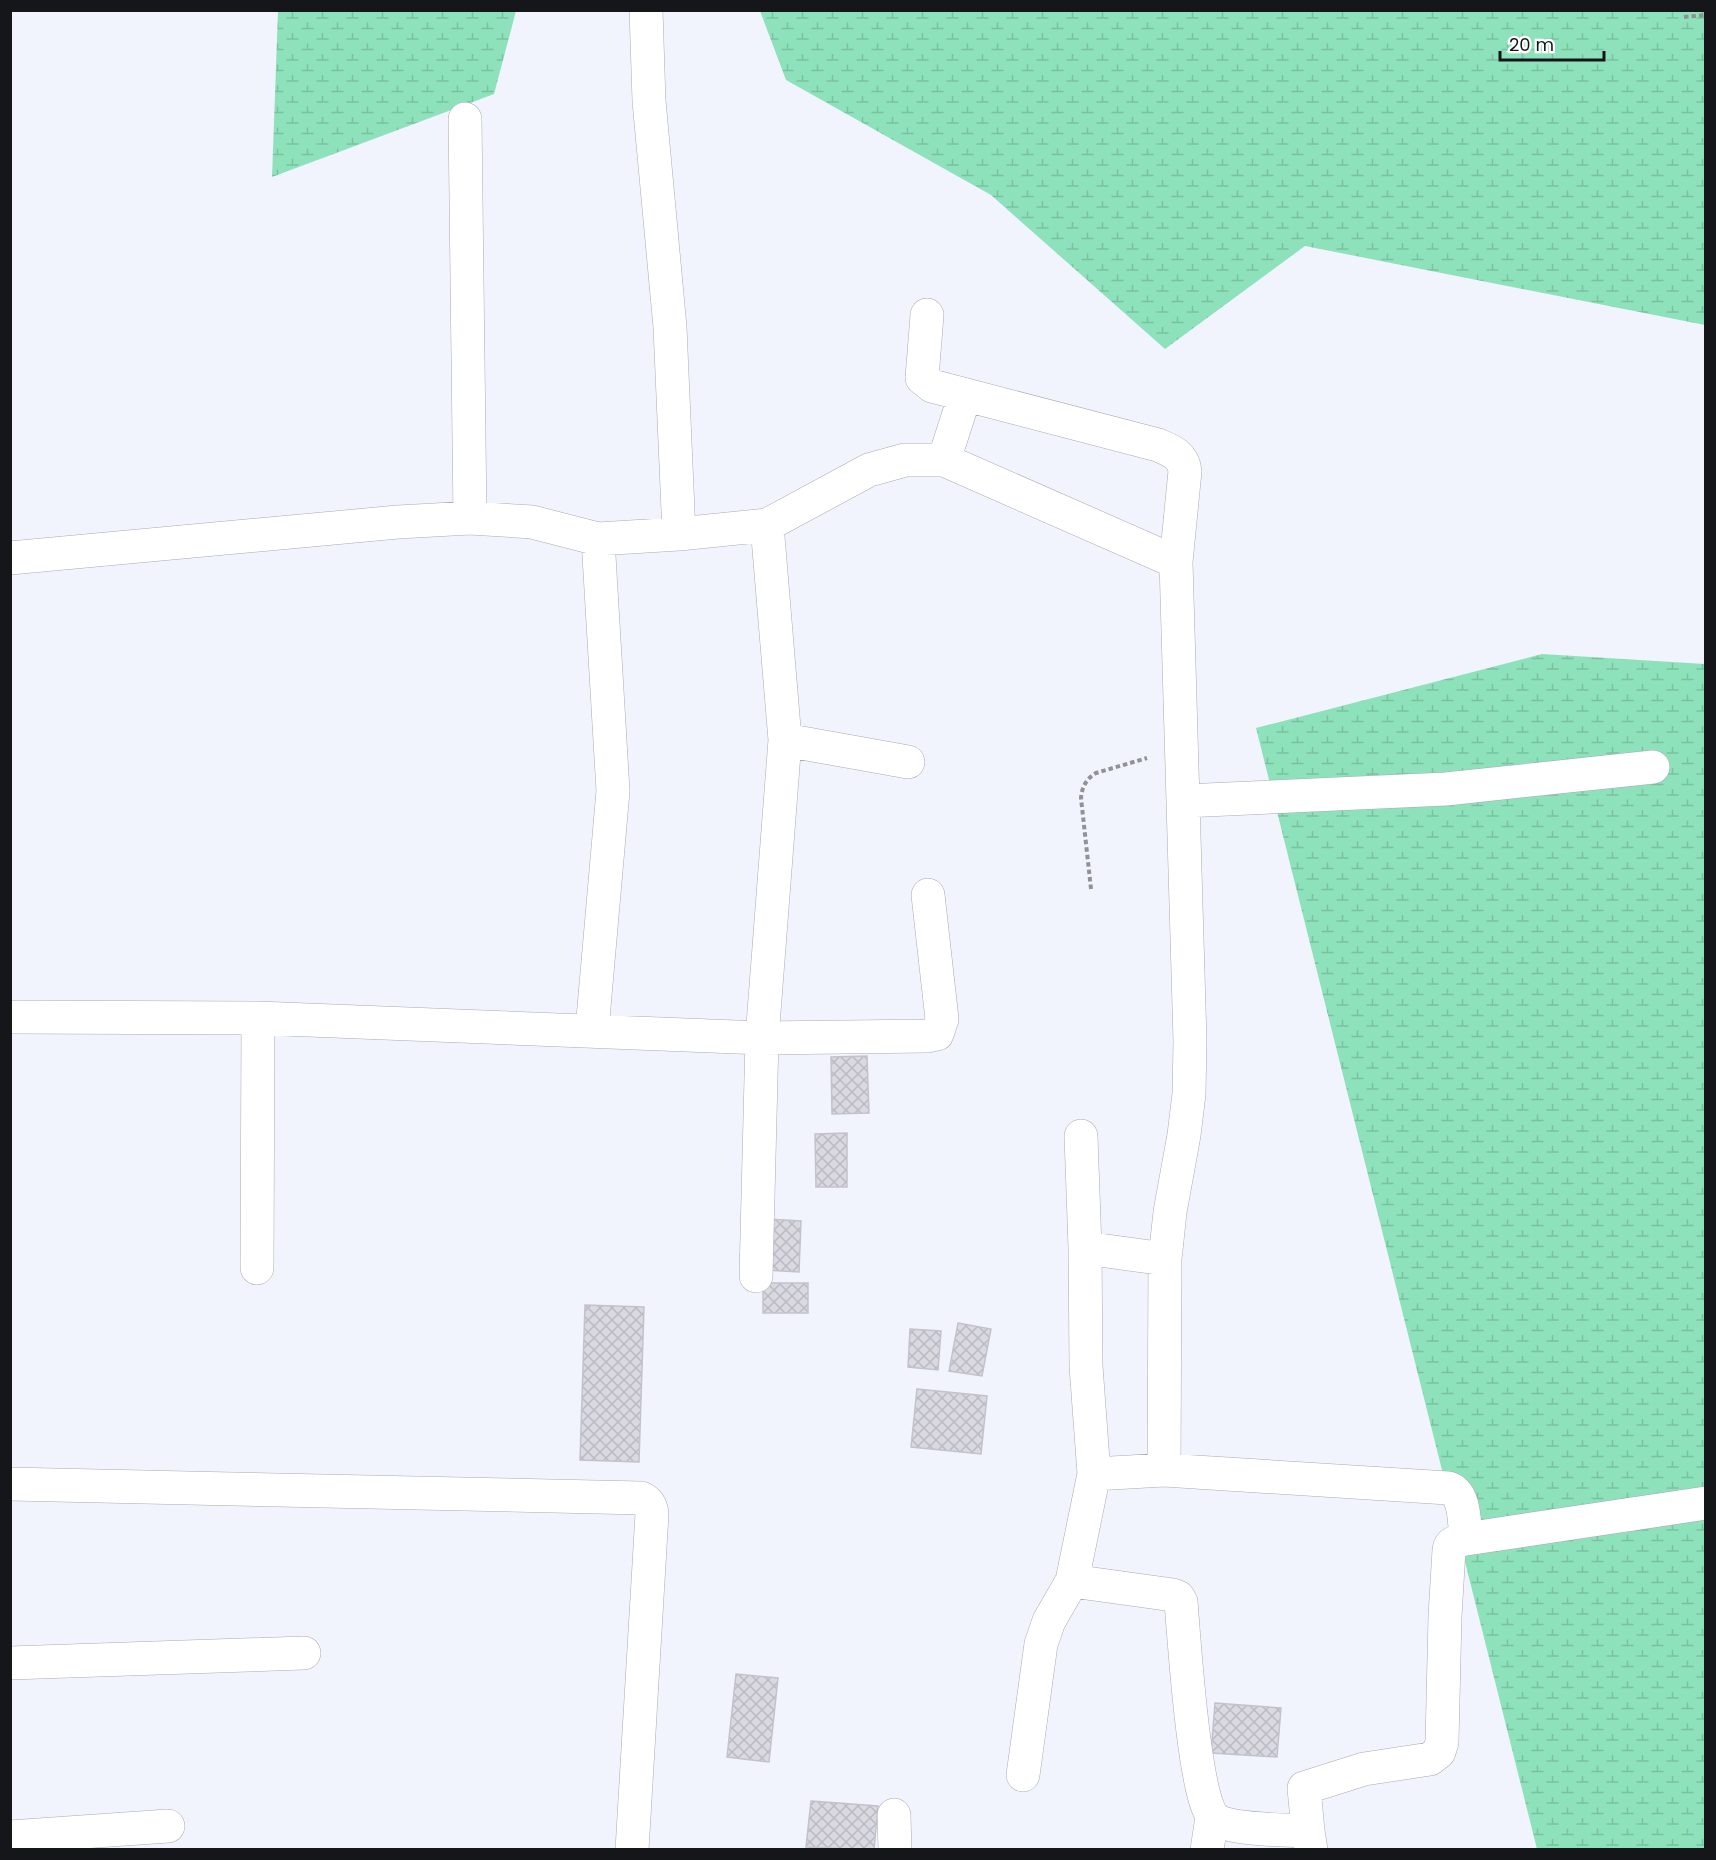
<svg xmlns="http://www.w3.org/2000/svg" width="1716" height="1860" viewBox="0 0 1716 1860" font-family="Poppins,sans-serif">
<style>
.wetland{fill:url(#wetland-marsh)}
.building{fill:url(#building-cross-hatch);stroke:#c3c2cb;stroke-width:1.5}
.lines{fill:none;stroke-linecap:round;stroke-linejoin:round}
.minor-casing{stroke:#a9abb3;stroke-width:34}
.path{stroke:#919299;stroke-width:4;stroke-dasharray:4.5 3;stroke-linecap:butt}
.minor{stroke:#fff;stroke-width:33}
</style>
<defs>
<pattern id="wetland-marsh" width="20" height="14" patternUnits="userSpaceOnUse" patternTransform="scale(1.5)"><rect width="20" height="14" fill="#8ee2bb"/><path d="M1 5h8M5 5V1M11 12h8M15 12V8" fill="none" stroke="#7ac1a0"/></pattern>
<pattern id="building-cross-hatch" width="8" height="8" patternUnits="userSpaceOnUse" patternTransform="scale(1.5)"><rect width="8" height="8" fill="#dad9e2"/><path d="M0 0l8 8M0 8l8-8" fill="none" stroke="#babac1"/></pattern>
</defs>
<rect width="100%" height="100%" fill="#f2f4fd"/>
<path class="wetland" d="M 278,11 L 516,11 L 494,94 L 272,177 Z
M 760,11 L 1705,11 L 1705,325 L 1305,246 L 1165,349 L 991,195 L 786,80 Z
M 1542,654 L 1705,664 L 1705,1849 L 1537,1849 L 1256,728 Z"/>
<path class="building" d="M 867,1056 L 869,1113 L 832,1114 L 831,1057 Z
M 847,1133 L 847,1187 L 816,1187 L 815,1134 Z
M 767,1219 L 801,1221 L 799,1272 L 765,1270 Z
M 763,1283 L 808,1283 L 808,1313 L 763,1313 Z
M 585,1305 L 644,1307 L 639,1462 L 580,1460 Z
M 958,1323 L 991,1329 L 982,1376 L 949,1371 Z
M 910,1329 L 941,1331 L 938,1370 L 908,1367 Z
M 917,1389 L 987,1396 L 981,1454 L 911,1447 Z
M 736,1674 L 778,1678 L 769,1762 L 727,1757 Z
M 1215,1703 L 1281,1708 L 1277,1757 L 1211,1753 Z
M 811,1801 L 878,1806 L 874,1850 L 806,1847 Z"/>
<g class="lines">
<defs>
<path id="minor" d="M 646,10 L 649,101 L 670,327 L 679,534
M 465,119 L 470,518
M 927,315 L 922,378 L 932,386 L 1158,445 C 1172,451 1183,455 1185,471 L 1176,562 L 1190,1041 L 1189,1094 L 1184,1135 L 1170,1212 L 1165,1259 L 1164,1470
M 944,460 L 965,395
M 767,525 L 785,740 L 762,1038 L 928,1036 L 937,1034 L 942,1019 L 928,895
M 10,558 L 398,522 L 470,518 L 532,522 L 598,539 L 679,534 L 767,525 L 869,470 L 905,460 L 944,460 L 1176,562
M 785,740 L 908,762
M 1184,801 L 1446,789 L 1653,767
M 10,1017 L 258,1018 L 762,1038 L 756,1276
M 592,1030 L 613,791 L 598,539
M 1085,1248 L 1165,1259
M 257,1268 L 258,1018
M 1094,1474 L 1164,1470 L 1448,1488 C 1466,1493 1464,1524 1466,1539 L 1706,1503
M 10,1484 L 641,1498 C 648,1501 651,1505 652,1514 L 632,1850
M 1072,1581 L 1173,1595 L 1178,1597 L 1181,1602 C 1184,1636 1194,1800 1214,1818 C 1227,1830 1288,1830 1308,1831 L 1311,1850
M 10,1663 L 304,1653
M 1023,1775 L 1041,1644 L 1049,1621 L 1072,1581 L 1094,1474 L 1086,1366 L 1085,1248 L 1081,1136
M 894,1815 L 895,1850
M 1308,1831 L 1304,1788 L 1364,1769 L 1430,1759 L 1439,1752 L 1442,1742 L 1445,1616 L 1449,1550 C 1450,1541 1459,1541 1466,1539
M 10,1837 L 168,1826
M 1207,1850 L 1212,1817"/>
</defs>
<use href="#minor" class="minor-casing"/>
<path class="path" d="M 1684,17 L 1706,15
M 1091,889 L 1081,798 C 1082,787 1086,779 1096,773 L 1147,758"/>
<use href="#minor" class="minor"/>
</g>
<rect width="1716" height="1860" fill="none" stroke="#151619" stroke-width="24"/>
<path d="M1500 51v9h104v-9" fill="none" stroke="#151619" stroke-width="3"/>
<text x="1509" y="51" font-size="18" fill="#151619" stroke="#ffffff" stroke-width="4.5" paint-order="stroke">20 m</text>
</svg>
